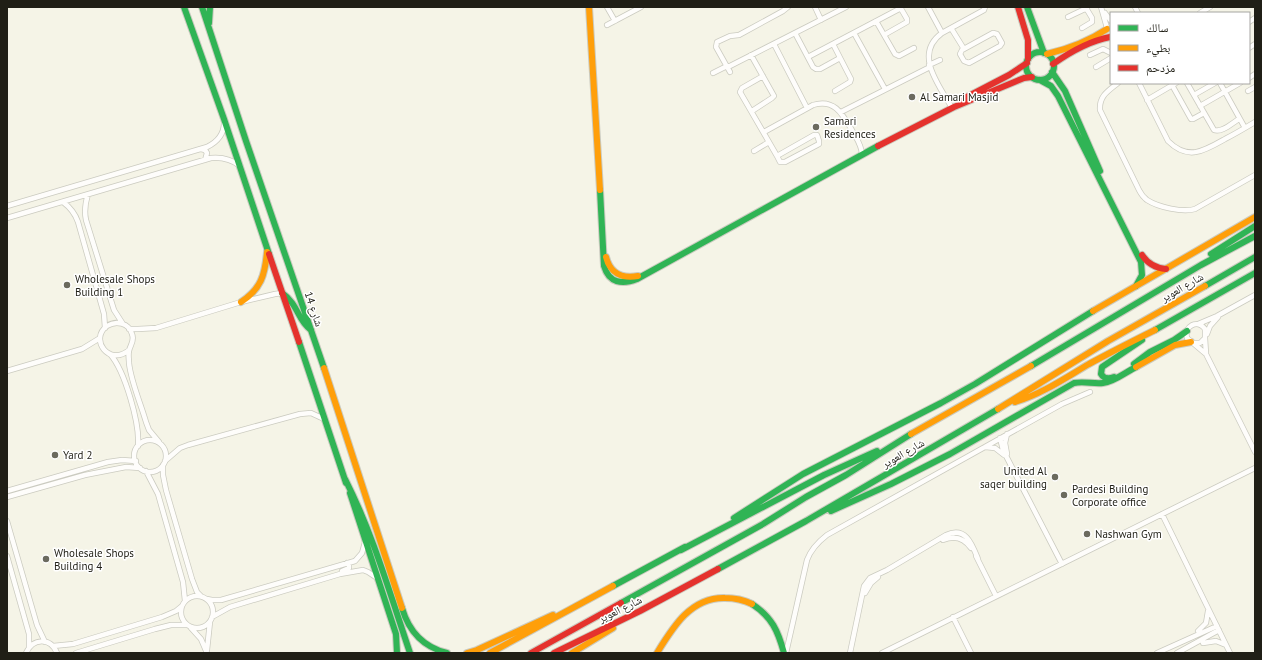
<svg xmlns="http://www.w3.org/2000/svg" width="1262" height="660" viewBox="0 0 1262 660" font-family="'PT Sans','Noto Naskh Arabic',sans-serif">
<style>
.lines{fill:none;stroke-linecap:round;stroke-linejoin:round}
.street-casing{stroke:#cbcbc0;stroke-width:6}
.fast-casing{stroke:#cbcbc0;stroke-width:8}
.slow-casing{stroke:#cbcbc0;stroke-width:8}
.jam-casing{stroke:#cbcbc0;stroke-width:8}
.street{stroke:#fefdfb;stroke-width:4.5}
.fast{stroke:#30b455;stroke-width:6}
.slow{stroke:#ff9f0a;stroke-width:6}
.jam{stroke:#e5322d;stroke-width:6}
.poi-dot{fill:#6b6a5f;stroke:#fff;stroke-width:1.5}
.labels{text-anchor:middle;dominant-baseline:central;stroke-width:3;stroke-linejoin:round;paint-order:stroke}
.poi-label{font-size:11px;fill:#201f16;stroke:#fff;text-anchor:start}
.street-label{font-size:11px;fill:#201f16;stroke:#fff}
</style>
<rect width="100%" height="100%" fill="#f5f4e7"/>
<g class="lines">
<defs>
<path id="street" d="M 607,7 L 615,21
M 815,7 L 821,20
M 928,7 L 942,33
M 1101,7 L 1107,28
M 1135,7 L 1138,13
M 1105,13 L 1111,21
M 1200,13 L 1210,7
M 1068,17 L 1087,8
M 876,21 L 895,54 L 899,56 L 914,48
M 1249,22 L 1255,18
M 607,25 L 641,7
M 951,28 L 964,49
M 1082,28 L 1092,22 L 1092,18 L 1086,8
M 795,33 L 813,67 L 816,69 L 820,69 L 840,58
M 854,33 L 885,89
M 993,33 L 997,34 L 1002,43 L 1000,46 L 969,63 L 964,61 L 960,54 L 962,50 Z
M 884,35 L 907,22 L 907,19 L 900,7
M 774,44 L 807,108
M 833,44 L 851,79 L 850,82 L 835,91
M 1249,48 L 1255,44
M 751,55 L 774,96 L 772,98 L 752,111
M 1090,55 L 1103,49 L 1111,53
M 808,57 L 901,8
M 929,65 L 940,60
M 728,67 L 846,7
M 1096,67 L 1111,58
M 730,72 L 716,47 L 717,42 L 730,36 L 739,35 L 783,11 L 788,7
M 713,73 L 727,66
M 763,76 L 742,88 L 740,92 L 777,156
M 1249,78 L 1255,74
M 1118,83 C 1108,91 1099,96 1100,110 L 1139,190 C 1141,194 1143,197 1147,200 C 1158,207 1183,213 1195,209 L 1255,175
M 1139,83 L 1168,141 C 1188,161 1204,151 1225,139 C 1235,134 1245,128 1255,122
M 1187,83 L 1214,130 C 1222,133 1232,123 1239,119
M 1220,83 L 1245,128
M 1172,85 L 1191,119 L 1193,119 L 1204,113
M 1248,91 L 1255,87
M 1194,95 L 1215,83
M 1147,100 L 1176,83
M 1200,106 L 1240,83
M 952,108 C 939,85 913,54 942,33 L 984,10 L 985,7
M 841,112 L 930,67
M 764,132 L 813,105 C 835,98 843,115 853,132 C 857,139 862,146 862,155
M 814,135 L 817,135 L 819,141 L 819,144 L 785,162 L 780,162 L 777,156 Z
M 201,149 L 205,150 L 207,153 L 205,160
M 754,151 L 769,142
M 88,194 C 85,204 84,211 86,220 L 114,310 L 123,324
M 63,202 C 71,208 75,213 78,222 L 104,314 L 105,328
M 7,206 L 207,147 C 217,142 224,135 224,123
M 7,218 L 211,158 C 222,157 231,159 240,166
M 1198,324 L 1217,316 L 1255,295
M 129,329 L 138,329 L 156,328 L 241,302 L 275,294 L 282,293
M 1207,334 L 1210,326 L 1218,317
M 1205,338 L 1206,354
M 1193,343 L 1200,343 L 1205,338 L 1205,329 C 1197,319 1184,326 1187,338 L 1206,354 L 1255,452
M 129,350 C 109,367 89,339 107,326 C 116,320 129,323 132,334 C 135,341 130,345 129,351 C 128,355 129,360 129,363 C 131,382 141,404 146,422 L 149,430 L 159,442
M 110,354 C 125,371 140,424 138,446
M 7,371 L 82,349 L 100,338
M 1000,438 L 1003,450 L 1062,564
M134 456a16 16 0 1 1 32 0a16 16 0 1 1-32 0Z
M 985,447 L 995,448 L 1004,455
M 1007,454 L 1005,443 L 1007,434
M 165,461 L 180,448 L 188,445 L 300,414 L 311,413 L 324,419
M 163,465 L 163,475 L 166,490 L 192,579 L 197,592 L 201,596
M 146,471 L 158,494 L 183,582 L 185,601
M 7,491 L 108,462 L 122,460 L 136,461
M 7,497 L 85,475 L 126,467 L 140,468
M 1162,514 L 1230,653
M 7,521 L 37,625 L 45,642
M 943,540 C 955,535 964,538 971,548
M 7,556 L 29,634 L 29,648
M 976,556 L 996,596
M 342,571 L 349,568 L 349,564 L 347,563
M 865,593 L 871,583 L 878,577
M181 612a16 16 0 1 1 32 0a16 16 0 1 1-32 0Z
M 207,599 L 212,600 L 221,600 L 355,561 L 362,553 L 365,542
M 212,617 L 230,607 L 340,574 L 363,570 L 368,572 L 377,578
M 953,617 L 971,653
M 191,628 L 201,639 L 207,653
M 1198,631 L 1206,623 L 1208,611
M 1203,643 L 1216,641 L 1226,645
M 53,646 L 73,644 L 162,617 L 176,611 L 182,606
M 207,650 L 210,622
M 26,653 C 33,638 50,637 57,653
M 76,653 L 155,629 L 171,625 L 187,625
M 786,653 L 807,560 C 811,549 818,542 827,535 L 1062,404 L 1090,392
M 850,653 L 864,586 L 870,578 L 887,570 L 946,535 C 966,526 972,544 978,559
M 882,653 L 1255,468
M 1157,653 L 1217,626
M 1177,653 L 1219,630"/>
<path id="fast" d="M 184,7 L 224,119 L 269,254
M 202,7 L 246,141 L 324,368
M 1027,7 L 1044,53
M 209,23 L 210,7
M1026 66a14 14 0 1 1 28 0a14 14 0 1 1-28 0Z
M 1052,72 L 1065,91 L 1100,171
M 1040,80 L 1051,86 L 1058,96 L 1141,262 L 1142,275 L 1136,286
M 600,190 L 604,266 C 609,283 622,285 637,279 L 878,146
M 1211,254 L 1255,226
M 1205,286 L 1255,257
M 282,293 C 299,305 297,320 311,330
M 1155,330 L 1255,273
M 299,342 L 346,483
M 1134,364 L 1150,352 L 1174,340 L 1187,331
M 1031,366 L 1201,265 L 1255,236
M 1114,377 C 1109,379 1104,379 1101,374 L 1102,367 L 1142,340
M 345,479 C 373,534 390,594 410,653
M 350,493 L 396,634 L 397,653
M 831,511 L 891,484 L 950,454 L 1074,383 C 1084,381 1093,384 1103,383 C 1114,382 1126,372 1136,367
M 734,518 L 803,474 L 941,403 L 975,384 L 1093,311
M 681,550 L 824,475 L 877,451
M 718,569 L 806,521 L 998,409
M 613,586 L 685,547
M 621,603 L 763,524 L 806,497 L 846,475 L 911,434
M 752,604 C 772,617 778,631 784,653
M 402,608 C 409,632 423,647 447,653"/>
<path id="slow" d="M 589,7 L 600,190
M 1047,54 C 1068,49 1089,41 1107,29
M 606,257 C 610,273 622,279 638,276
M 241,302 C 261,289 265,275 267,252
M 1093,311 L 1255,217
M 1136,367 L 1175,345 L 1191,342
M 324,368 L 402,608
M 1015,402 C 1042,394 1065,378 1089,364 C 1111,352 1133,341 1155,330
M 998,409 L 1108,341 L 1205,286
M 911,434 L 1031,366
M 467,653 L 477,650 L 553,615
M 490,653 L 613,586
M 572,653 L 613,628
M 657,653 C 673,627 691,597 725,598 C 735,598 744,600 752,604"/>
<path id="jam" d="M 1018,7 L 1028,40 L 1028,59
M 1053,64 C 1070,52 1089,41 1110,37
M 961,100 L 1009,75 L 1027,63
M 878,146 L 954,107 L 1024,78 L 1032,77
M 269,254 L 299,342
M 1142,255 C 1148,264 1155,268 1166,269
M 531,653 L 621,603
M 554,653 L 640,611 L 718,569"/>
</defs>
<use href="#street" class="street-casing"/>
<use href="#fast" class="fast-casing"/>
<use href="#slow" class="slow-casing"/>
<use href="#jam" class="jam-casing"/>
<use href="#street" class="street"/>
<use href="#fast" class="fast"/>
<use href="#slow" class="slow"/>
<use href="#jam" class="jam"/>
</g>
<g class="poi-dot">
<circle cx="912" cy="97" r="4"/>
<circle cx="816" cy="127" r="4"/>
<circle cx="67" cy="285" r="4"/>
<circle cx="55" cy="455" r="4"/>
<circle cx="1055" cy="477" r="4"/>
<circle cx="1064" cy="495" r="4"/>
<circle cx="1087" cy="534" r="4"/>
<circle cx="46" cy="559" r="4"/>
</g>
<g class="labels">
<g class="poi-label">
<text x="920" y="97">Al Samari Masjid</text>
<text x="824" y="121">Samari<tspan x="824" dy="13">Residences</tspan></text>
<text x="75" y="279">Wholesale Shops<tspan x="75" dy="13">Building 1</tspan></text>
<text x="63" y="455">Yard 2</text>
<text x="1047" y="471" text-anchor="end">United Al<tspan x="1047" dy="13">saqer building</tspan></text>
<text x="1072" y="489">Pardesi Building<tspan x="1072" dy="13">Corporate office</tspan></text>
<text x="1095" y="534">Nashwan Gym</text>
<text x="54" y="553">Wholesale Shops<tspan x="54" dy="13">Building 4</tspan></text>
</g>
<g class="street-label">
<text transform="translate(1182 287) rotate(-30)">شارع العوير</text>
<text transform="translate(314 309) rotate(71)">شارع 14</text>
<text transform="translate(903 453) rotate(-30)">شارع العوير</text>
<text transform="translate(620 609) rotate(-26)">شارع العوير</text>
</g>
</g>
<rect width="1262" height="660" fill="none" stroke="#201f16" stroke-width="16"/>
<rect x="1110" y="12" width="140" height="72" fill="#ffffff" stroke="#a6a5a2"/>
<rect x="1118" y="25" width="20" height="6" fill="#30b455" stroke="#a6a5a2"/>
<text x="1146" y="32" font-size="12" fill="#201f16">سالك</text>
<rect x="1118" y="45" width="20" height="6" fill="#ff9f0a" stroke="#a6a5a2"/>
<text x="1146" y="52" font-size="12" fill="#201f16">بطيء</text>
<rect x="1118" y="65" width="20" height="6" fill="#e5322d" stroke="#a6a5a2"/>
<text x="1146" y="72" font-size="12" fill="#201f16">مزدحم</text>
</svg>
